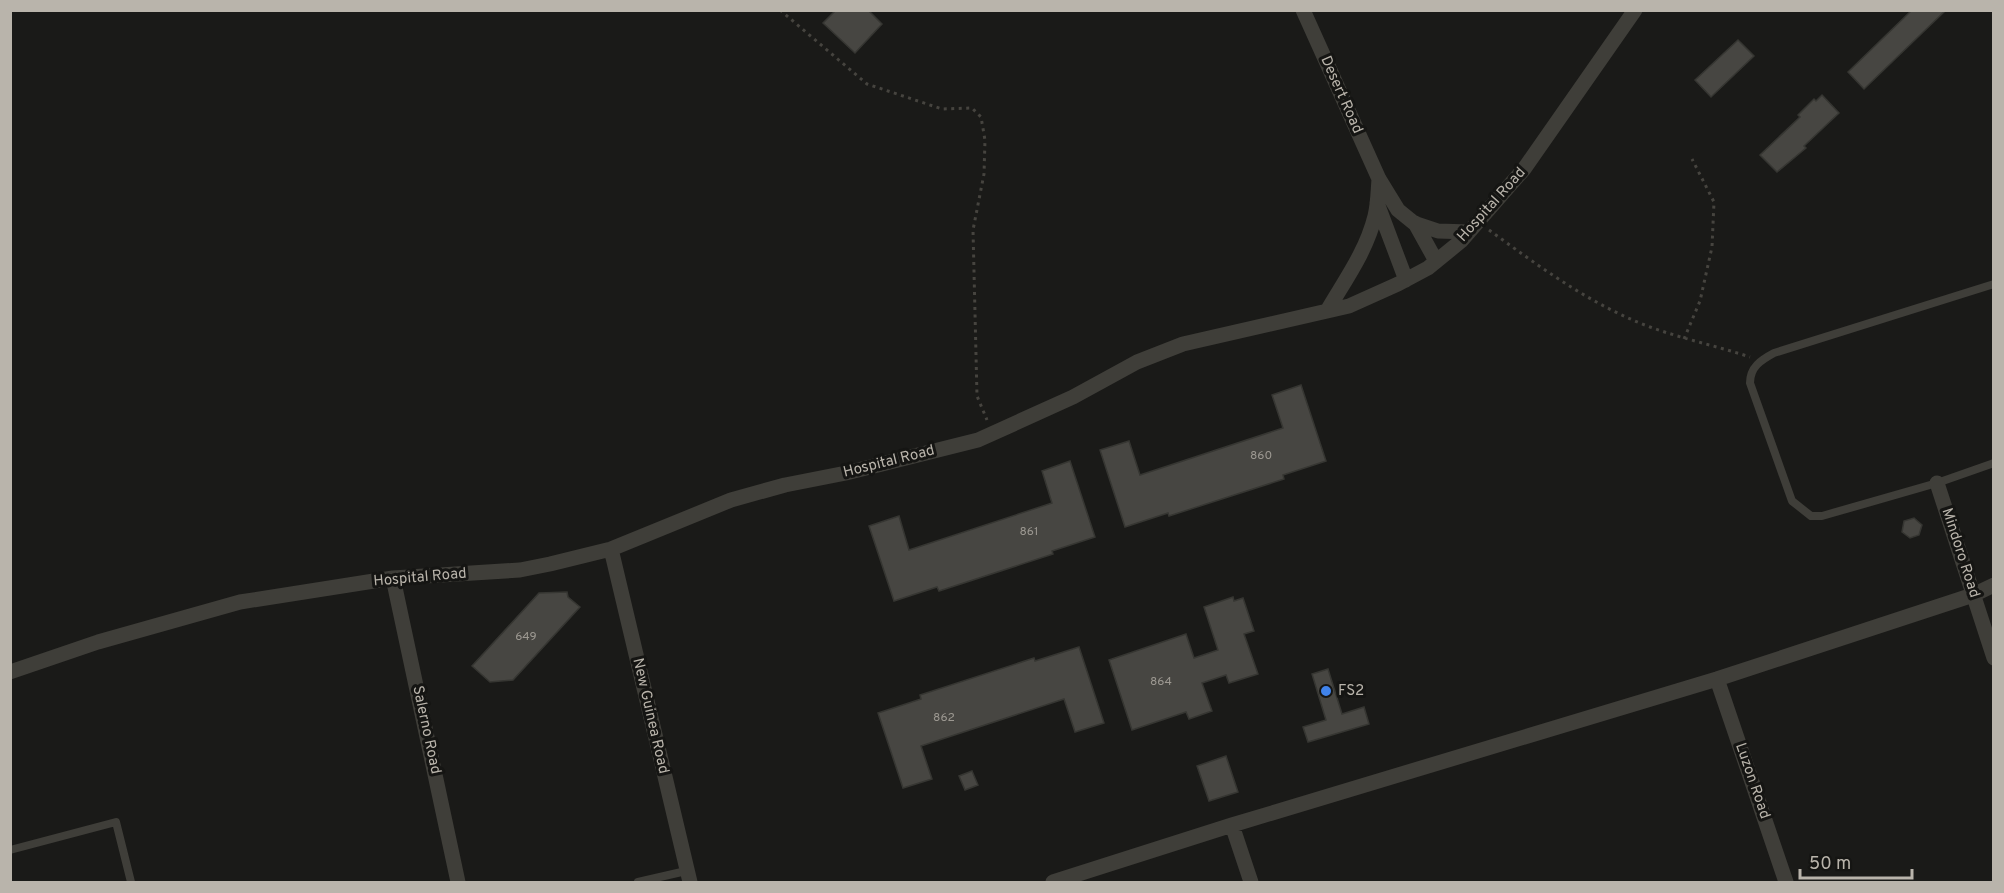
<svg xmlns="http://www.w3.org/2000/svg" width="2004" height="893" viewBox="0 0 2004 893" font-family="Overpass,sans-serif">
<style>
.building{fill:#474642;stroke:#363632;stroke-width:1.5}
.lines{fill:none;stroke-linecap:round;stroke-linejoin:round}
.path{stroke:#46443f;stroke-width:3;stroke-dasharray:3 4.5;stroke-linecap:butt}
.service{stroke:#3f3e39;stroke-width:8}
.minor{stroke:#3f3e39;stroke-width:15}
.poi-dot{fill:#4083eb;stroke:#151513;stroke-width:2}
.labels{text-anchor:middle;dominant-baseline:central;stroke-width:6;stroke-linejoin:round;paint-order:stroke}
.number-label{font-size:12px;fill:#9c9891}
.street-label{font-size:15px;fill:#b9b4ab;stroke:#151513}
.poi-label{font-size:15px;fill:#b9b4ab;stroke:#151513;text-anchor:start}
</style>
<rect width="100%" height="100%" fill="#1a1a18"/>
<path class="building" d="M 836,10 L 868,10 L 882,24 L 855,53 L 823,23 Z
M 1912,10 L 1946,10 L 1864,89 L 1848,72 Z
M 1738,40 L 1754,56 L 1711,97 L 1695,80 Z
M 1822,95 L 1839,113 L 1804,146 L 1806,148 L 1777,172 L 1760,155 L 1800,117 L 1798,115 L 1814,99 L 1816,101 Z
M 1301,385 L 1326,461 L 1283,475 L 1284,479 L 1169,516 L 1168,513 L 1125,527 L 1100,450 L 1129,441 L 1140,475 L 1283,428 L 1272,395 Z
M 1070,461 L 1095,537 L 1052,551 L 1053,554 L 939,591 L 937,587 L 894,601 L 869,526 L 899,516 L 909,550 L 1052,503 L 1042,471 Z
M 1914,518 L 1922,525 L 1919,535 L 1910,538 L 1902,532 L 1904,521 Z
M 567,592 L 568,597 L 580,607 L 513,680 L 490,682 L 472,666 L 539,593 Z
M 1233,597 L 1234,601 L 1243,598 L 1254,631 L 1244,634 L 1258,674 L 1229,683 L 1226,675 L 1202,683 L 1212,711 L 1189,719 L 1186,712 L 1132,730 L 1109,660 L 1186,634 L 1194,658 L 1218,650 L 1204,607 Z
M 1079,647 L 1104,723 L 1075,732 L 1064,699 L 921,746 L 932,779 L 903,788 L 878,713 L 921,699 L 920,695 L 1034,658 L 1035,661 Z
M 1328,669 L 1342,714 L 1364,707 L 1369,724 L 1308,742 L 1303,727 L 1326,720 L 1312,674 Z
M 1226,756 L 1238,792 L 1209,801 L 1197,766 Z
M 972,771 L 978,785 L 965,790 L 959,776 Z"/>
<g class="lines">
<path class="path" d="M 780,10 L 867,84 L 942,109 L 972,108 L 981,117 L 985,140 L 984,174 L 973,230 L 977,396 L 987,420
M 1489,230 C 1540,267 1591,305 1650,327 C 1683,339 1717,346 1750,357
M 1684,339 L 1700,301 L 1712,247 L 1714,202 L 1692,159"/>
<path class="service" d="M 1994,284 L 1774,353 C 1761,360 1750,367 1750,383 L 1792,501 L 1811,516 L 1822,516 L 1937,483 L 1994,463
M 10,850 L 116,822 L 131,882
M 638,882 L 686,871"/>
<path class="minor" d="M 1303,10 L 1379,179 L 1398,210 L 1414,223 L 1438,231 L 1469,232
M 1377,203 L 1406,280
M 1415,223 L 1436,261
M 1327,311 C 1345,280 1366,252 1375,216 C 1378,204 1378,191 1379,179
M 1937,483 L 1994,658
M 611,549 L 690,882
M 393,578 L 458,882
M 10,672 L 98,642 L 240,602 L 393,578 L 520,570 L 550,564 L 611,549 L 731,500 L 785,485 L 846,473 L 978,440 L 1073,397 L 1137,362 L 1183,344 L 1349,306 L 1398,284 L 1428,268 L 1461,241 L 1524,169 L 1635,10
M 1717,679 L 1786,882
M 1232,825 L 1251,882
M 1053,882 L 1232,825 L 1717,679 L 1973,595 L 1994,585"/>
</g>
<circle class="poi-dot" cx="1326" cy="691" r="6"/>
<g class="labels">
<g class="number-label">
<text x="1261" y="456">860</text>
<text x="1029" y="532">861</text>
<text x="526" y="637">649</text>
<text x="1161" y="682">864</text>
<text x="944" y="718">862</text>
</g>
<g class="street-label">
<text transform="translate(1341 95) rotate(66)">Desert Road</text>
<text transform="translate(1492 205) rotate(-48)">Hospital Road</text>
<text transform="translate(889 462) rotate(-14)">Hospital Road</text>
<text transform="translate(1960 553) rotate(72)">Mindoro Road</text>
<text transform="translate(420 578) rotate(-5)">Hospital Road</text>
<text transform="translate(650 716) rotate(77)">New Guinea Road</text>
<text transform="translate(426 730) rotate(78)">Salerno Road</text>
<text transform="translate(1752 781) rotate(71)">Luzon Road</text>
</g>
<g class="poi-label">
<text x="1338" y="691">FS2</text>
</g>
</g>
<rect width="2004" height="893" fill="none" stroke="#b9b4ab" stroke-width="24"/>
<path d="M1800 869v9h112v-9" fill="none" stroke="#b9b4ab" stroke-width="3"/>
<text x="1809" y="869" font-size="18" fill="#b9b4ab" stroke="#151513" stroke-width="4.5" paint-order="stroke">50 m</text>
</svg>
